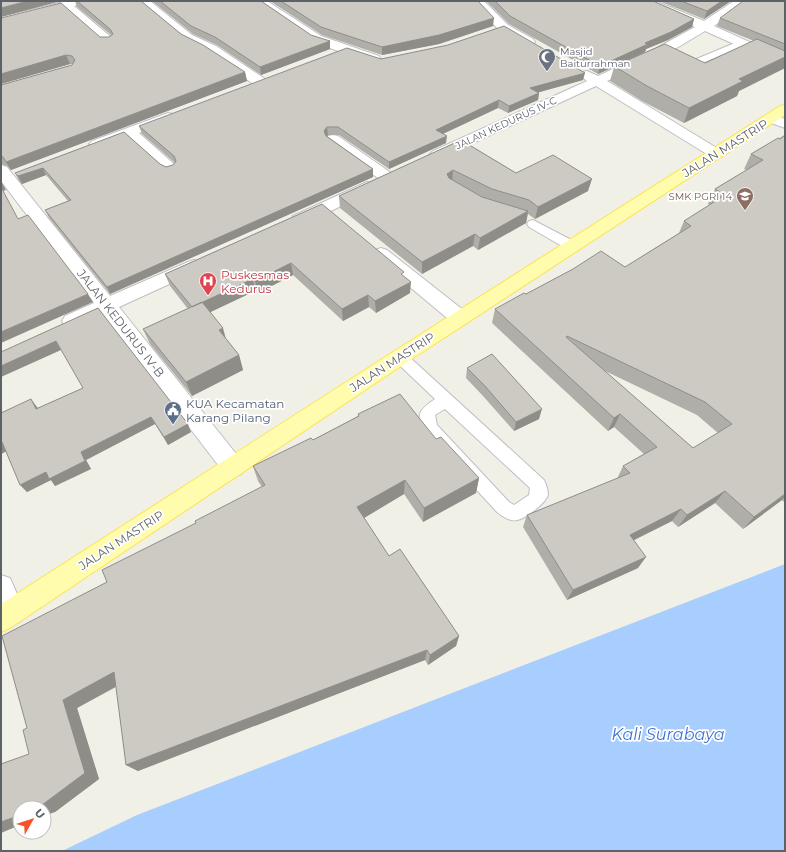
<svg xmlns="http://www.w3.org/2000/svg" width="786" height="852" viewBox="0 0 786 852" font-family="Montserrat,sans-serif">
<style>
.water{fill:#a8ceff}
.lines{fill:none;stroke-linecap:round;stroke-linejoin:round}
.lane-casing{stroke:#bebfc6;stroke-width:2}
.street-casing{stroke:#bebfc6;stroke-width:2}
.primary-casing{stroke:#fde453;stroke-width:2}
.lane{fill:#fff;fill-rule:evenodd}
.street{fill:#fff;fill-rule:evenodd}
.primary{fill:#fffcad;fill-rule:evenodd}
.wall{fill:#afaea8;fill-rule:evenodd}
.shaded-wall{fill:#8f8d88}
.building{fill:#cccac3;stroke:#8f8d88;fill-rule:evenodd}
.labels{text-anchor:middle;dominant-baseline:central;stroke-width:3.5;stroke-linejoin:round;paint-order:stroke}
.far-worship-label{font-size:10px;fill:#5b616d;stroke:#fff;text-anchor:start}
.far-street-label{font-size:10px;fill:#5d6168;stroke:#fff}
.far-education-label{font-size:10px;fill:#785e54;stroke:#fff;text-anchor:end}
.street-label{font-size:12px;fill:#5d6168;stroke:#fff}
.health-label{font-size:12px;fill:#be3a42;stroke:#fff;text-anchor:start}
.service-label{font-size:12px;fill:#4e5e75;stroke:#fff;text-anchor:start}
.near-water-label{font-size:16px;font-style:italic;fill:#3f72ce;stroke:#fff}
</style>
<rect width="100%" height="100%" fill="#f1f0e6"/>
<path class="water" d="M 785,564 L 785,851 L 62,851 L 137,815 Z"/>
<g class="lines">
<defs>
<path id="lane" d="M 742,40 L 747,43 L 745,45 L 700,64 L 697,65 L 692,62 L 694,60 Z
M 533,220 L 577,243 L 578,246 L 577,249 L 572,250 L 567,249 L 529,227 L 527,224 L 529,221 Z
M 400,351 L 405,353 L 544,480 C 546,484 548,490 548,495 C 546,503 525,519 517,520 C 510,522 502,516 497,512 L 424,433 C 415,414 420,409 435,399 L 395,361 L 393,357 L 395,353 ZM 445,409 L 530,488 L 529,495 L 514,505 L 509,502 L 437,425 L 435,415 Z"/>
<path id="street" d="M 67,1 L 86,1 L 84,3 L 74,6 L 112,38 L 114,41 L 112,44 L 104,44 L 64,9 L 1,25 L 1,17 Z
M 138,1 L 150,1 L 192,35 L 216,46 L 265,79 L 267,82 L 265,85 L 255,85 L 206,52 L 184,41 L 146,10 Z
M 253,1 L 267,1 L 321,36 L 379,56 L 381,59 L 379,62 L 369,62 L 313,42 Z
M 471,1 L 484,1 L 508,25 L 533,39 L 535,42 L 533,45 L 525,45 L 500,31 Z
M 639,1 L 655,1 L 704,21 L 734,1 L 748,1 L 714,26 L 785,58 L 785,67 L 705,31 L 665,55 L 607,81 L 720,150 L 723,153 L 720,156 L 715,158 L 710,156 L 596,86 L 443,157 L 438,159 L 433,157 L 430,154 L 433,151 L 587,81 L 580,75 L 582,72 L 587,71 L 598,76 L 655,49 L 695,27 L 641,3 Z
M 168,113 L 173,114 L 175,117 L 173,120 L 139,133 L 175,165 L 177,168 L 175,171 L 169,173 L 163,171 L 127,138 L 102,147 L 97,149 L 92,147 L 89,144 L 92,141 Z
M 771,114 L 785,119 L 785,128 L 766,121 L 764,118 L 766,115 Z
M 333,135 L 338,136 L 394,175 L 396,178 L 394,181 L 388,183 L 382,181 L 328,142 L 326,139 L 328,136 Z
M 1,165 L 7,167 L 110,296 L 188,262 L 194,260 L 200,262 L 203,266 L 200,270 L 119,307 L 241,460 L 245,467 L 241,474 L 233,477 L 225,474 L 103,315 L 72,328 L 65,326 L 62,321 L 65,316 L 94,303 L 1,181 Z
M 367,182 L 373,184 L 375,187 L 373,190 L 305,224 L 299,225 L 293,224 L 291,220 L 293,216 Z
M 381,248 L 387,250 L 467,313 L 470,318 L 467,323 L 460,325 L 453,323 L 375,258 L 372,254 L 375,250 Z
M 1,575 L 10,578 L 25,612 L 21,621 L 12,625 L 3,621 L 1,617 Z"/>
<path id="primary" d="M 785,105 L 785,115 L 407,362 L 10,628 L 1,632 L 1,604 L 393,352 L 780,106 Z"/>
</defs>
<use href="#lane" class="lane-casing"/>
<use href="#street" class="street-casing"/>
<use href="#primary" class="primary-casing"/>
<use href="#lane" class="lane"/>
<use href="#street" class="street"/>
<use href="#primary" class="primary"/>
</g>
<path class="wall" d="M 75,1 L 141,1 L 181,34 L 245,72 L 247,81 L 11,170 L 7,166 L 1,164 L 1,85 L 72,65 L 73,64 L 70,64 L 1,84 L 1,18 L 100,37 L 109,37 L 111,35 L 77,7 Z
M 152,1 L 261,1 L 330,49 L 261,75 L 217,45 L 193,34 Z
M 270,1 L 478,1 L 493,26 L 439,44 L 382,55 L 322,35 Z
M 486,1 L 653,1 L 694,19 L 692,27 L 668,40 L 646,49 L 645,52 L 622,63 L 705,63 L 754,41 L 717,26 L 720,18 L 785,1 L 785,68 L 739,91 L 737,96 L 684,123 L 642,101 L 610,81 L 614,67 L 598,74 L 509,24 Z
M 659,1 L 731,1 L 704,19 Z
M 381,59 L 583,80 L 539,92 L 539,93 L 538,100 L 508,113 L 498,108 L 443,134 L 446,143 L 389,169 L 339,135 L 328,135 L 327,136 L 373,169 L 373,177 L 110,294 L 49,218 L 45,210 L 68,201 L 46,175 L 22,184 L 19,181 L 15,173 L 124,132 L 160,164 L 166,167 L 173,165 L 175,163 L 142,134 L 139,126 Z
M 785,135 L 785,501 L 784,502 L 782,500 L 743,529 L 715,503 L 678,527 L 672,521 L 634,540 L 638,568 L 567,600 L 523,527 L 527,515 L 617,479 L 623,466 L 644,454 L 614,427 L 608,431 L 492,323 L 495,309 L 526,294 L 625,267 L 679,233 L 684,221 L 710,205 L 708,204 L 715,189 L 747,170 L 744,169 L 751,154 ZM 603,370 L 697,415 L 718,433 L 693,448 Z
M 461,140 L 516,173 L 588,191 L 535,219 L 528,214 L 526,223 L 478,250 L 473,246 L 422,274 L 340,208 L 339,196 Z
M 322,204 L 410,293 L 376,313 L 369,307 L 343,321 L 293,275 L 258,293 L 255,291 L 209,312 L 226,339 L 239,355 L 243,370 L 192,396 L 150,344 L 143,329 L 188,309 L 170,286 L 165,274 Z
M 98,308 L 191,432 L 168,445 L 155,424 L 86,460 L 91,469 L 55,486 L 51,480 L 27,492 L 6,451 L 1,454 L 1,413 L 37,407 L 38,408 L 83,388 Z
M 467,368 L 539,419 L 514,431 L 483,396 L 466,378 Z
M 358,414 L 436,439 L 479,478 L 476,493 L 423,522 L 404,494 L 364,518 L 389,556 L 459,636 L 456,646 L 428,665 L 425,660 L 138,771 L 126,765 L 116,687 L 77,708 L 99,779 L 55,812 L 29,754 L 27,728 L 107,582 L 196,523 L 262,487 L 258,481 L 253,466 L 313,440 L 358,416 Z"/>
<path class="shaded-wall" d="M 28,1 L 61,1 L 1,17 L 1,8 Z
M 722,1 L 731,1 L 704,19 L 707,11 Z
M 494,18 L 493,26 L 439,44 L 382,55 L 382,47 Z
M 694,19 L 692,27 L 668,40 L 646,49 L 645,52 L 598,74 L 600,66 L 645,43 Z
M 330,41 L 330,49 L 261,75 L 260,67 Z
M 66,55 L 70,64 L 1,84 L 1,74 Z
M 785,57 L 785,68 L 739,91 L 737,96 L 684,123 L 689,108 L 739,79 Z
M 245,72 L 247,81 L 11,170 L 6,162 Z
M 585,73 L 583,80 L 529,95 L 530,88 Z
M 539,93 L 538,100 L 508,113 L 509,106 Z
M 499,100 L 498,108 L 436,137 L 436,130 Z
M 327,127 L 328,135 L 325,138 L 324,131 Z
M 447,136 L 446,143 L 389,169 L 389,162 Z
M 43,168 L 46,175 L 22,184 L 18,176 Z
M 373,169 L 373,177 L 110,294 L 107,287 Z
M 453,170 L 452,182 L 446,186 L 447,174 Z
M 592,179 L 588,191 L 535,219 L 538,207 Z
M 1,181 L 6,190 L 3,191 L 1,187 Z
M 528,211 L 526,223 L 478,250 L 480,238 Z
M 475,234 L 473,246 L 422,274 L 422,262 Z
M 291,263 L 293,275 L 258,293 L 255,281 Z
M 253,279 L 255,291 L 196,319 L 192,307 Z
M 411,282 L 410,293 L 376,313 L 375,301 Z
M 88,294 L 93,302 L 1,343 L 1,332 Z
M 368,295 L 369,307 L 343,321 L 342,309 Z
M 223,328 L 227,343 L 219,330 Z
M 56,341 L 61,350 L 1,377 L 1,366 Z
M 239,355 L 243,370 L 192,396 L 186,382 Z
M 31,399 L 37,407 L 42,417 L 36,409 Z
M 542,409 L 539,419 L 514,431 L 516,422 Z
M 620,414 L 614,427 L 608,431 L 614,418 Z
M 151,417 L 155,424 L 86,460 L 91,469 L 55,486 L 51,480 L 27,492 L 20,485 L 46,472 L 81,452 Z
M 188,424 L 191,432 L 168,445 L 164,437 Z
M 2,442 L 9,450 L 1,454 L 1,443 Z
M 479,478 L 476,493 L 423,522 L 424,508 Z
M 405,480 L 404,494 L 359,521 L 357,507 Z
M 725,491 L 715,503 L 678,527 L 687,515 Z
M 785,494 L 785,496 L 782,500 L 743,529 L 754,517 Z
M 681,509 L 672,521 L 622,546 L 630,535 Z
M 646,557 L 638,568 L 567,600 L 573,590 Z
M 459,636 L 456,646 L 428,665 L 430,655 Z
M 427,650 L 425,660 L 138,771 L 126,765 Z
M 114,672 L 126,681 L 77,708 L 99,779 L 55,812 L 44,816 L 44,808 L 37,808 L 63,700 Z
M 20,815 L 20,825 L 1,833 L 1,822 Z"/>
<path class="building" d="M 1,1 L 28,1 L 1,8 Z
M 77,1 L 141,1 L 181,34 L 203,45 L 245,72 L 6,162 L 3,157 L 1,156 L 1,85 L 72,65 L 75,60 L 72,56 L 66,55 L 1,74 L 1,18 L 61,3 L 100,37 L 109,37 L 113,34 L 110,29 Z
M 160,1 L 261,1 L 311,35 L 330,41 L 260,67 L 215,37 L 191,26 Z
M 281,1 L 478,1 L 494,18 L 439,35 L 382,47 L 321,27 Z
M 495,1 L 653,1 L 694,19 L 671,32 L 645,43 L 648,44 L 600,66 L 510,16 Z
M 681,1 L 722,1 L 707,11 Z
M 743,1 L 785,1 L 785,44 L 720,18 Z
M 504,26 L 585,73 L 530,88 L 539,93 L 509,106 L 499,100 L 436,130 L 447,136 L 389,162 L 338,127 L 327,127 L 324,131 L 326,136 L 373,169 L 107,287 L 45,210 L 71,200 L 43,168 L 18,176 L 15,173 L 124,132 L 160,164 L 166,167 L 173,165 L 176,161 L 174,156 L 139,126 L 347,48 L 381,59 L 448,45 Z
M 757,39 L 785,51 L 785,57 L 739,79 L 743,81 L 689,108 L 647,86 L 614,66 L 665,44 L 705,63 Z
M 785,135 L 785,494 L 754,517 L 725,491 L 687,515 L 681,509 L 630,535 L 646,557 L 573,590 L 527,515 L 630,473 L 623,466 L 657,447 L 620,414 L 614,418 L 495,309 L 524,293 L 526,294 L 573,269 L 601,251 L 625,267 L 691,226 L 684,221 L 725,195 L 715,189 L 763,160 L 751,154 L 778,138 L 780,139 ZM 567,336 L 705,402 L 732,424 L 693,448 L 566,337 Z
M 461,140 L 516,173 L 553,155 L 592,179 L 538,207 L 529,200 L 492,189 L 453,170 L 447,174 L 449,178 L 482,197 L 528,211 L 480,238 L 475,234 L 422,262 L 339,196 Z
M 1,187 L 18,219 L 28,215 L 88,294 L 1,332 Z
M 322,204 L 404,272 L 401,274 L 411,282 L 375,301 L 368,295 L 342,309 L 291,263 L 255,281 L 253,279 L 192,307 L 165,274 Z
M 202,302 L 223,328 L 219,330 L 239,355 L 186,382 L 143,329 Z
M 98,308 L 188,424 L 164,437 L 151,417 L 81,452 L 85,461 L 49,479 L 46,472 L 20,485 L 2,442 L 1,443 L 1,413 L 31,399 L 36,409 L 83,388 L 56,341 L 1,366 L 1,352 Z
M 492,354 L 542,409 L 516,422 L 485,386 L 467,368 Z
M 400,394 L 436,439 L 441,437 L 479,478 L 424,508 L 405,480 L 357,507 L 389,556 L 400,549 L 459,636 L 430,655 L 427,650 L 126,765 L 114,672 L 63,700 L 85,773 L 38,808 L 20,808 L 20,815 L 1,822 L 1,764 L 29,754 L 23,730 L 27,728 L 2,636 L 107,582 L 102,570 L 196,523 L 195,521 L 265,485 L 253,466 L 311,438 L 313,440 L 359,416 L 358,414 Z"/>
<defs>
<symbol id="mosque-pin" viewBox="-11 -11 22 30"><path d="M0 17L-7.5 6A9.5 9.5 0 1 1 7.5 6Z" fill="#6b7280" stroke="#fff"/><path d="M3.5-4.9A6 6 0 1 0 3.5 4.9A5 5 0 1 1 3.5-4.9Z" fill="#fff"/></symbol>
<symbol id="school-pin" viewBox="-11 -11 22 30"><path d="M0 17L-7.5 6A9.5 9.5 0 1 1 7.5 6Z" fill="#8d6e63" stroke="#fff"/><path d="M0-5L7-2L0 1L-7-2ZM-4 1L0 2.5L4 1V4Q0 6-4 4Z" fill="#fff"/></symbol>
<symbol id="hospital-pin" viewBox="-11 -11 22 30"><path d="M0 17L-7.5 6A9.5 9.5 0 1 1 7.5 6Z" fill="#e0444e" stroke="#fff"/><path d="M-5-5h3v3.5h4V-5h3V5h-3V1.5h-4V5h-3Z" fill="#fff"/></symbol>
<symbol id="civic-pin" viewBox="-11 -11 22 30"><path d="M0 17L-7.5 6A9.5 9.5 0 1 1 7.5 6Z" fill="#5c6f8a" stroke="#fff"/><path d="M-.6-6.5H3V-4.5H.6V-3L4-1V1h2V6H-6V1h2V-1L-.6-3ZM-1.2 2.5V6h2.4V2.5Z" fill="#fff"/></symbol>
</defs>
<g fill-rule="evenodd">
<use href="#mosque-pin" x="537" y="47" width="20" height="27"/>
<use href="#school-pin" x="735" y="186" width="20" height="27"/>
<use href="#hospital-pin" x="198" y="271" width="20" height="27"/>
<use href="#civic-pin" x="163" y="400" width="20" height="27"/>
</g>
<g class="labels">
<g class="far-worship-label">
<text x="560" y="51">Masjid<tspan x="560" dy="12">Baiturrahman</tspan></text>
</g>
<g class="far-street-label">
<text transform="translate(506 123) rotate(-25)">JALAN KEDURUS IV-C</text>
</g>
<g class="far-education-label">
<text x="732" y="196">SMK PGRI 14</text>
</g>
<g class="street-label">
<text transform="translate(725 148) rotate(-32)">JALAN MASTRIP</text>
<text transform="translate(121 323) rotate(52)">JALAN KEDURUS IV-B</text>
<text transform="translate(392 362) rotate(-33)">JALAN MASTRIP</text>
<text transform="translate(121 540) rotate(-33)">JALAN MASTRIP</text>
</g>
<g class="health-label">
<text x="221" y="274">Puskesmas<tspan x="221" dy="14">Kedurus</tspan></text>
</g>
<g class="service-label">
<text x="186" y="403">KUA Kecamatan<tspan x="186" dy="14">Karang Pilang</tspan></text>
</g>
<g class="near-water-label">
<text x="668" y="734">Kali Surabaya</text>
</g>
</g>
<rect width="786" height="852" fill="none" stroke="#5d6168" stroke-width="4"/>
<g transform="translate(32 820) rotate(51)"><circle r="19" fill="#ffffff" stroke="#bec0c3"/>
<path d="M0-3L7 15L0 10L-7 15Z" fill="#f85125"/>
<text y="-6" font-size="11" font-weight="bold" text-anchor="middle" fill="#5d6168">U</text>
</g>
</svg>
